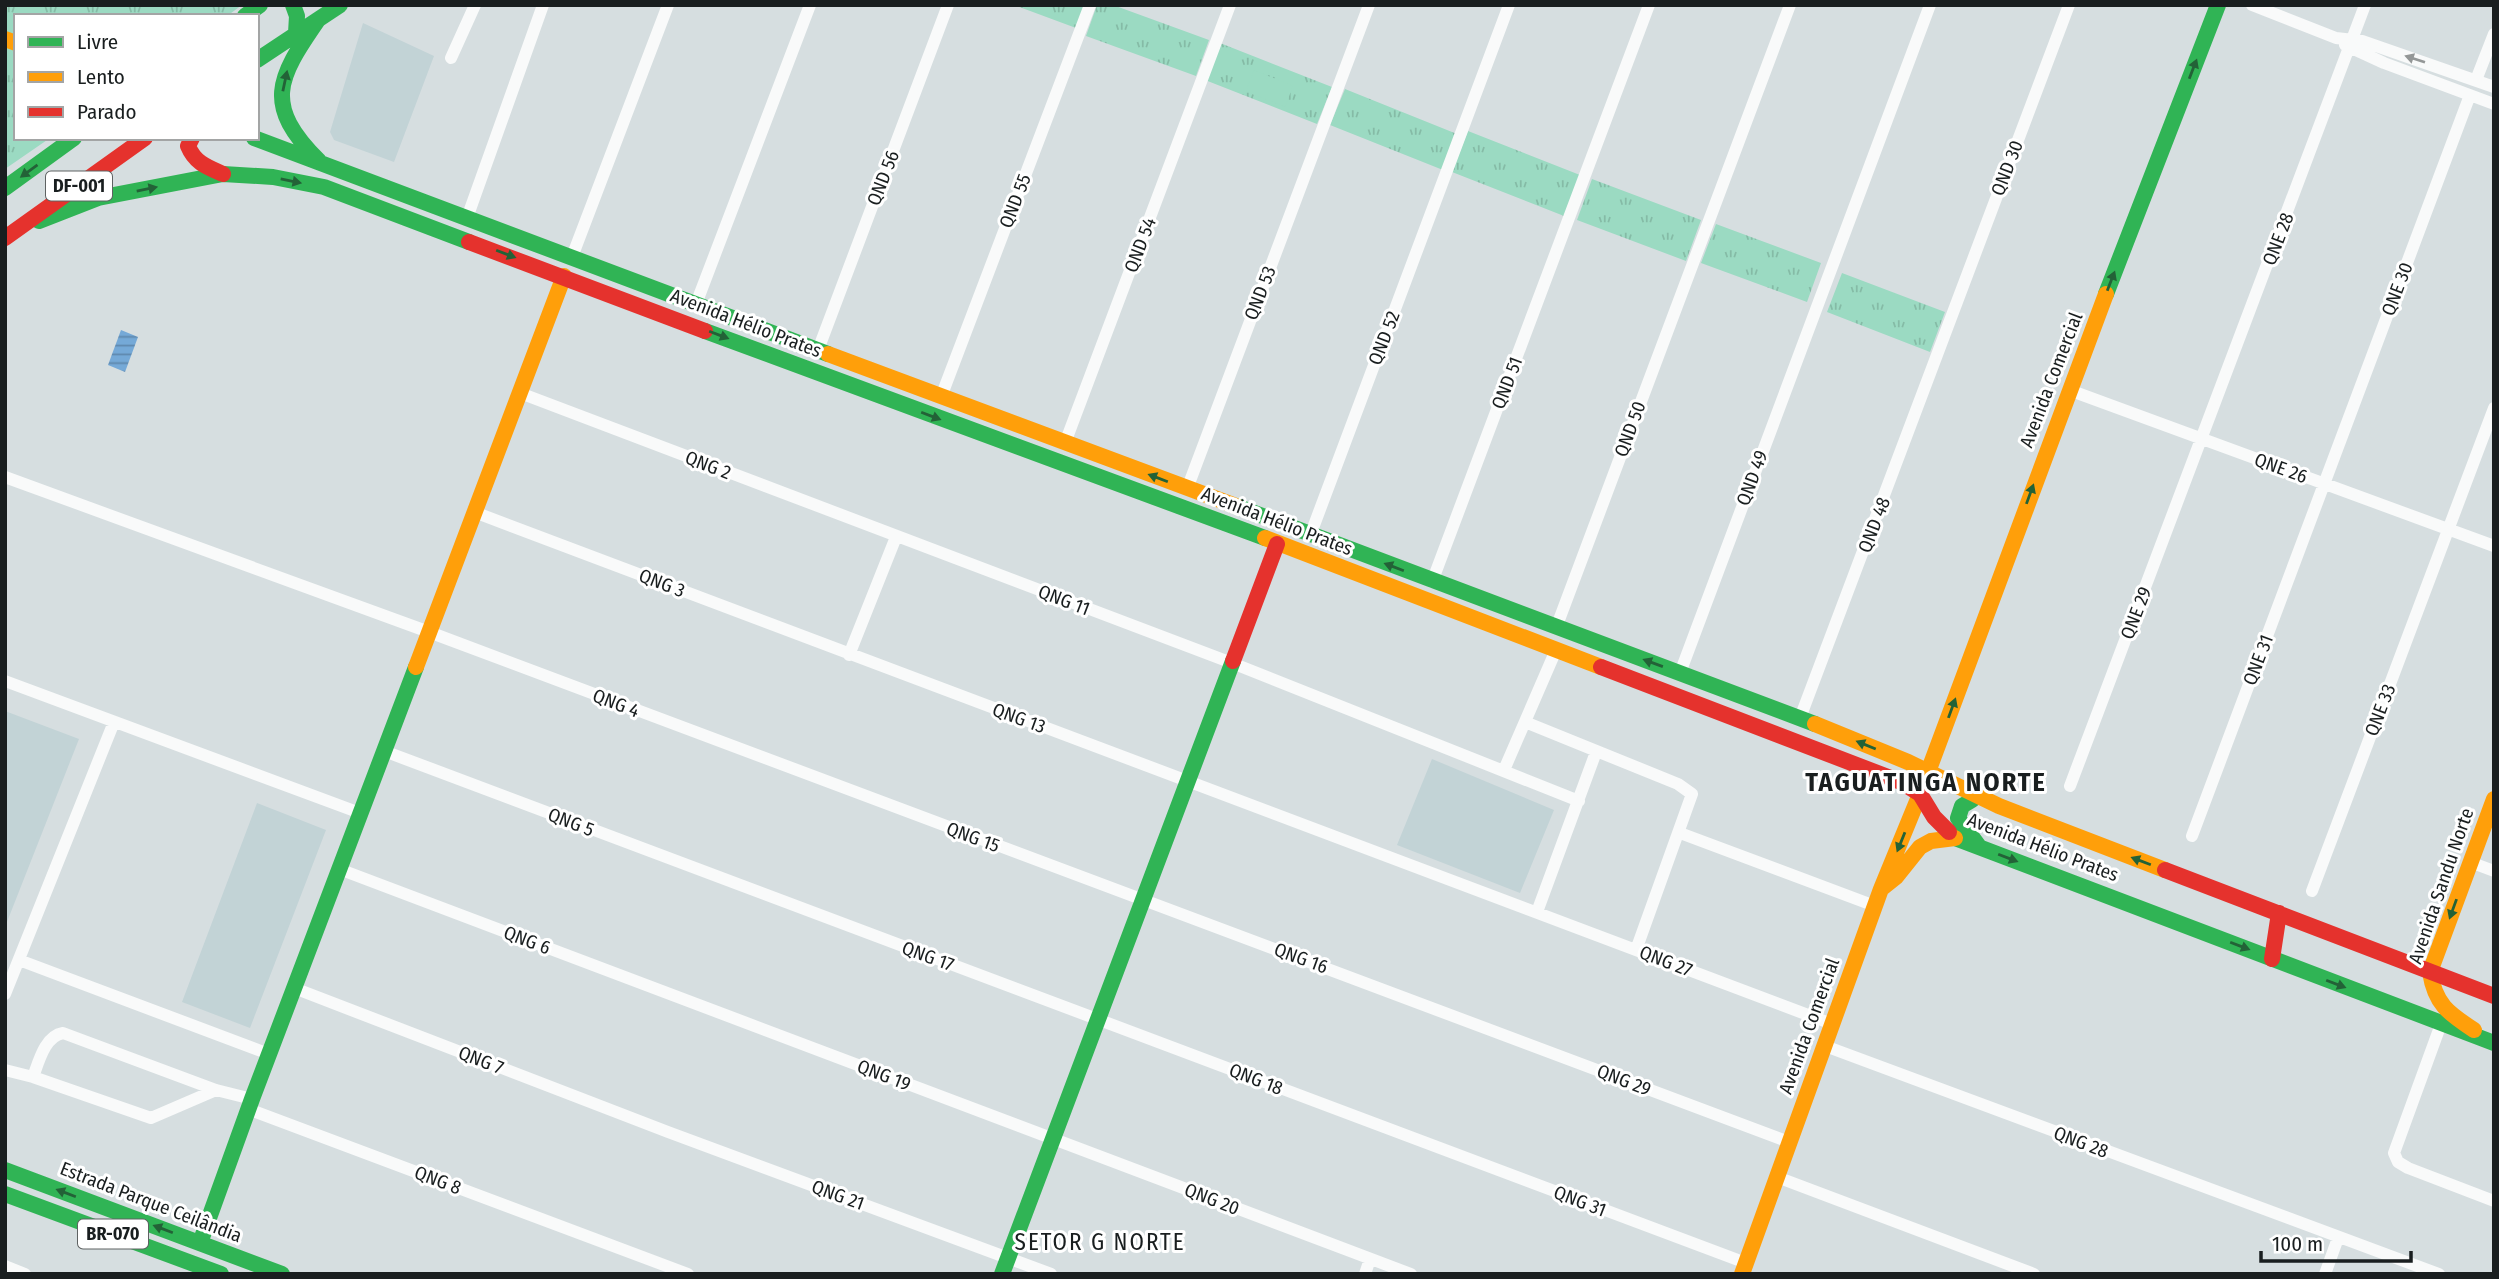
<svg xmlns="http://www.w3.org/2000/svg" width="2499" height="1279" viewBox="0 0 2499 1279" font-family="'Fira Sans Condensed',sans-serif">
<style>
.built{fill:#c2d3d6}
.grass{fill:url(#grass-tufts)}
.pitch{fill:#9bdac2}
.water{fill:url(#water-rules)}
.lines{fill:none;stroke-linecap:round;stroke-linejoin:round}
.street{stroke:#f9fafa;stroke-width:12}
.fast{stroke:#30b455;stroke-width:16}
.slow{stroke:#ff9f0a;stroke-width:16}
.jam{stroke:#e5322d;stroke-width:16}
.oneway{fill:#949797}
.oneway2{fill:#236237}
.labels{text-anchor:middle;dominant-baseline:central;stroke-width:6;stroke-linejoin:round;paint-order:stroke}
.shield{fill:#fff;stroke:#5e6262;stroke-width:2}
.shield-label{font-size:18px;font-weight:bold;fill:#191e1f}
.street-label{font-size:19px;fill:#191e1f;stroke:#fff}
.quarter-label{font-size:23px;letter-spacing:2px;fill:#191e1f;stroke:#fff}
.district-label{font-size:26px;font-weight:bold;letter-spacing:2px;fill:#191e1f;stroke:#fff}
</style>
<defs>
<pattern id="grass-tufts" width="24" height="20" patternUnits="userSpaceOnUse" patternTransform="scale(1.75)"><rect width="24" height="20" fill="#9bdac2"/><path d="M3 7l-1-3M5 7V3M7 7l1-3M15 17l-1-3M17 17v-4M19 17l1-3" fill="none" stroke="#85bba6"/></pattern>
<pattern id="water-rules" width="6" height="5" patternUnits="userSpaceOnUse" patternTransform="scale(1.75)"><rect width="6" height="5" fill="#75a9d7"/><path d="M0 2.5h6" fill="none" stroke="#5f89ae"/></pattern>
</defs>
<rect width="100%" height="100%" fill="#d6dee0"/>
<path class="built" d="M 363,23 L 434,56 L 394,162 L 334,140 L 330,132 Z
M 5,711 L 79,739 L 5,927 Z
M 1432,759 L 1554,810 L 1520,893 L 1397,845 Z
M 257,803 L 326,830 L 250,1028 L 182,1002 Z"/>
<path class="grass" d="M 5,5 L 242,5 L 227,16 L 16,16 L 16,138 L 50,138 L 5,169 Z
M 1014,5 L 1085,5 L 1076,28 Z
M 1097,5 L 1113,5 L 1209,40 L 1196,76 L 1086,36 Z
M 1220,43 L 1332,87 L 1317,124 L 1205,80 Z
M 1345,89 L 1457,134 L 1443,170 L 1330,125 Z
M 1468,131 L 1580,175 L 1564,216 L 1452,172 Z
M 1592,179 L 1701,220 L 1686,261 L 1577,220 Z
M 1716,224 L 1821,263 L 1807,302 L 1701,263 Z
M 1842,273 L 1945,312 L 1930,352 L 1827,312 Z"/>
<path class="pitch" d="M 1254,70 L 1293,86 L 1285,107 L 1246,91 Z"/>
<path class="water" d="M 121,330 L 138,337 L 125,372 L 108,365 Z"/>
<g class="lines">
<path class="street" d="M 2252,5 L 2336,38 L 2362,41 L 2494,87
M 2345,45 L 2384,63 L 2494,104
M 451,58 L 475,5
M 2476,80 L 2494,34
M 467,218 L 543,5
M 572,257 L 668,5
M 696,304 L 810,5
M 818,350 L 948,5
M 2069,390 L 2494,546
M 520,393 L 1232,663 L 1579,801
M 941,397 L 1090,5
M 1065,443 L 1230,5
M 5,477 L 429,632 L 1789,1142
M 1187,489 L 1369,5
M 474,512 L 1832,1024
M 1310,536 L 1509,5
M 1432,582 L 1649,5
M 1556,628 L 1790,5
M 849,655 L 896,537
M 1680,673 L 1930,5
M 5,681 L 360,813
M 1800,718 L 2069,5
M 1525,722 L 1678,784 L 1692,794 L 1636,950
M 384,751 L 1746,1263
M 1504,770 L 1556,650
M 2070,786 L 2365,5
M 1680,833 L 1875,906
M 2192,836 L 2470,95
M 2470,862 L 2494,871
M 339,869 L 1411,1274
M 2312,891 L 2494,408
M 1537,912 L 1596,752
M 19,960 L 269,1054
M 294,988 L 668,1132 L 1051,1274
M 5,994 L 114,722
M 2441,1024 L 2394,1153 L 2398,1162 L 2408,1168 L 2494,1201
M 1825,1046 L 2439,1274
M 5,1070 L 33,1077 L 151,1118 L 216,1090
M 33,1077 C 39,1061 45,1036 63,1033 L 216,1090 L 252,1099
M 248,1109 L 688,1274
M 1777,1177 L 2034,1274
M 5,1266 L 25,1274
M 1365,1274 L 1370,1259
M 2325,1274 L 2338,1238"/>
<path class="fast" d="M 293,5 L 297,16 L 296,33
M 245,16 L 260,5
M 318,20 C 277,79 263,105 319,161
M 257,60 L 340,5
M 254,138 L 828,354
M 5,188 L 74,138
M 39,221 L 98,198 L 223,174 L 273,177 L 324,187 L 469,242
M 2106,294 L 2218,5
M 705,331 L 1265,538
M 1236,506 L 1815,724
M 1972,800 L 1962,806 L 1958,818 L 1978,845
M 1949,832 L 1955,838 L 2494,1043
M 5,1170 L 282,1274
M 5,1194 L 221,1274
M 200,1243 L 252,1099 L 416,667
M 1002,1274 L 1233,661"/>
<path class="slow" d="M 5,39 L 16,43
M 828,354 L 1236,506
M 1265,538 L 1601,667
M 416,667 L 564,276
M 1815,724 L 1908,762 L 1999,806 L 2165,870
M 1928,772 L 2106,294
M 1881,889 L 1896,877 L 1920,847 L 1931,841 L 1955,838
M 2474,1030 C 2448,1013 2435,1004 2430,972 L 2494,799
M 1742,1274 L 1881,889 L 1920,794"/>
<path class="jam" d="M 192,138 L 188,146 C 195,163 207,167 223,174
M 5,238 L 145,138
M 469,242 L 705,331
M 1233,661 L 1277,544
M 1601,667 L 1901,782 L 1920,794 L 1934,817 L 1949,832
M 2165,870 L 2494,996
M 2272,959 L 2279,913"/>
</g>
<defs><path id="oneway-solid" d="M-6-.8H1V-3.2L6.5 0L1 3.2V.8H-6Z" transform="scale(1.75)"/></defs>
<use class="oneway" href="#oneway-solid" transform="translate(2415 59) rotate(-162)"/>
<g class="oneway2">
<use href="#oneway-solid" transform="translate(2193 69) rotate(-69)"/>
<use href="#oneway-solid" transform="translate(285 81) rotate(-78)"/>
<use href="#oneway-solid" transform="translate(29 171) rotate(144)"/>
<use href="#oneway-solid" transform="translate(291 181) rotate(11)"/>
<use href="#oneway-solid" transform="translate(147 189) rotate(-11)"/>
<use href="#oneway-solid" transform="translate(506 254) rotate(21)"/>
<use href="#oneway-solid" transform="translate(2111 281) rotate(-69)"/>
<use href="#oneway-solid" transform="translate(719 335) rotate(21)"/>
<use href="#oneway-solid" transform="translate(931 416) rotate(21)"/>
<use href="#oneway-solid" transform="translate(1158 478) rotate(-159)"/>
<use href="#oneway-solid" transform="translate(2030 494) rotate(-70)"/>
<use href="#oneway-solid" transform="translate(1394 567) rotate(-159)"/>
<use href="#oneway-solid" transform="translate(1653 663) rotate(-160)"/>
<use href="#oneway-solid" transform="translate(1952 708) rotate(-70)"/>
<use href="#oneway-solid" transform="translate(1866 745) rotate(-158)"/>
<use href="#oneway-solid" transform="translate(1901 842) rotate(112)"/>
<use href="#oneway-solid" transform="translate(2008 858) rotate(21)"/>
<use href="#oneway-solid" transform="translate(2141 861) rotate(-159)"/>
<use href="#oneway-solid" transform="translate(2453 909) rotate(110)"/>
<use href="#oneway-solid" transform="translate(2240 946) rotate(21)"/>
<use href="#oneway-solid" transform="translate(2336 984) rotate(21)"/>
<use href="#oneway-solid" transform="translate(66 1193) rotate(-159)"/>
<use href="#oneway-solid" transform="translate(163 1229) rotate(-159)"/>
</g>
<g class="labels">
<g class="shield">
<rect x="46" y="171.5" width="66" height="29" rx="5"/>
<rect x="78" y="1219.5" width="70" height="29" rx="5"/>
</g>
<g class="shield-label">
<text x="79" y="186">DF-001</text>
<text x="113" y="1234">BR-070</text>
</g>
<g class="street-label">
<text transform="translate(2007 168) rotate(-69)">QND 30</text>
<text transform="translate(883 178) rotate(-69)">QND 56</text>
<text transform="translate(1015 201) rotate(-69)">QND 55</text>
<text transform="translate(2278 239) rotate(-69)">QNE 28</text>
<text transform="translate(1140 245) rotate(-69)">QND 54</text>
<text transform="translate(2397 289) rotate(-69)">QNE 30</text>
<text transform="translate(1260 293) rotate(-69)">QND 53</text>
<text transform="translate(746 323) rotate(21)">Avenida Hélio Prates</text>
<text transform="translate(1384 338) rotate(-69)">QND 52</text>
<text transform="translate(2051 380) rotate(-69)">Avenida Comercial</text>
<text transform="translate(1507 383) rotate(-69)">QND 51</text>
<text transform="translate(1630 429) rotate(-70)">QND 50</text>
<text transform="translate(708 465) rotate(21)">QNG 2</text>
<text transform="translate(2281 468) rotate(20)">QNE 26</text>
<text transform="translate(1752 478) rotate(-70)">QND 49</text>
<text transform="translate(1277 521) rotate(21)">Avenida Hélio Prates</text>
<text transform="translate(1874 525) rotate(-69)">QND 48</text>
<text transform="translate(662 583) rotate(21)">QNG 3</text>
<text transform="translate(1064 600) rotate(21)">QNG 11</text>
<text transform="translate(2136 613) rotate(-69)">QNE 29</text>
<text transform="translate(2258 660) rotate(-69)">QNE 31</text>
<text transform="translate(616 703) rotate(21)">QNG 4</text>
<text transform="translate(2380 710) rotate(-69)">QNE 33</text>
<text transform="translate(1019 718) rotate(20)">QNG 13</text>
<text transform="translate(571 822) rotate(21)">QNG 5</text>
<text transform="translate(973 837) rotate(20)">QNG 15</text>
<text transform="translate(2043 847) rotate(21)">Avenida Hélio Prates</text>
<text transform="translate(2441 886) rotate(-71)">Avenida Sandu Norte</text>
<text transform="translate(527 940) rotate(21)">QNG 6</text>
<text transform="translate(928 956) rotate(20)">QNG 17</text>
<text transform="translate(1301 958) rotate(20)">QNG 16</text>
<text transform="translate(1666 961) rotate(21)">QNG 27</text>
<text transform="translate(1809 1026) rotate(-70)">Avenida Comercial</text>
<text transform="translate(481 1060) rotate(21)">QNG 7</text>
<text transform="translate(884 1075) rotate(21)">QNG 19</text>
<text transform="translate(1256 1079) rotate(21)">QNG 18</text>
<text transform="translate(1624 1080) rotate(21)">QNG 29</text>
<text transform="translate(2081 1142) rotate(21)">QNG 28</text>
<text transform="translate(438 1180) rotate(21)">QNG 8</text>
<text transform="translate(838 1195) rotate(20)">QNG 21</text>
<text transform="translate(1212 1199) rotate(21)">QNG 20</text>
<text transform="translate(1580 1201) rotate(21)">QNG 31</text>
<text transform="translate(151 1202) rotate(21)">Estrada Parque Ceilândia</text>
</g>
<g class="quarter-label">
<text x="1100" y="1242">SETOR G NORTE</text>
</g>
<g class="district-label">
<text x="1926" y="782">TAGUATINGA NORTE</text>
</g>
</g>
<rect width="2499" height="1279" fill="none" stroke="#191e1f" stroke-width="14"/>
<rect x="14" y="14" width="245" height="126" fill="#ffffff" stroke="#a3a5a5" stroke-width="2"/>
<rect x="28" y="37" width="35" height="10" fill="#30b455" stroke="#a3a5a5" stroke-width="2"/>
<text x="77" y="49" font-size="21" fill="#191e1f">Livre</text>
<rect x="28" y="72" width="35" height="10" fill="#ff9f0a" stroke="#a3a5a5" stroke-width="2"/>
<text x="77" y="84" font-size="21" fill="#191e1f">Lento</text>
<rect x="28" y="107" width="35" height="10" fill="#e5322d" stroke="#a3a5a5" stroke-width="2"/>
<text x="77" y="119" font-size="21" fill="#191e1f">Parado</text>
<path d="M2261 1251v10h150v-10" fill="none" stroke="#191e1f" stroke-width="3.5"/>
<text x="2272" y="1251" font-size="21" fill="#191e1f" stroke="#ffffff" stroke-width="5" paint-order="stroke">100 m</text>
</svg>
